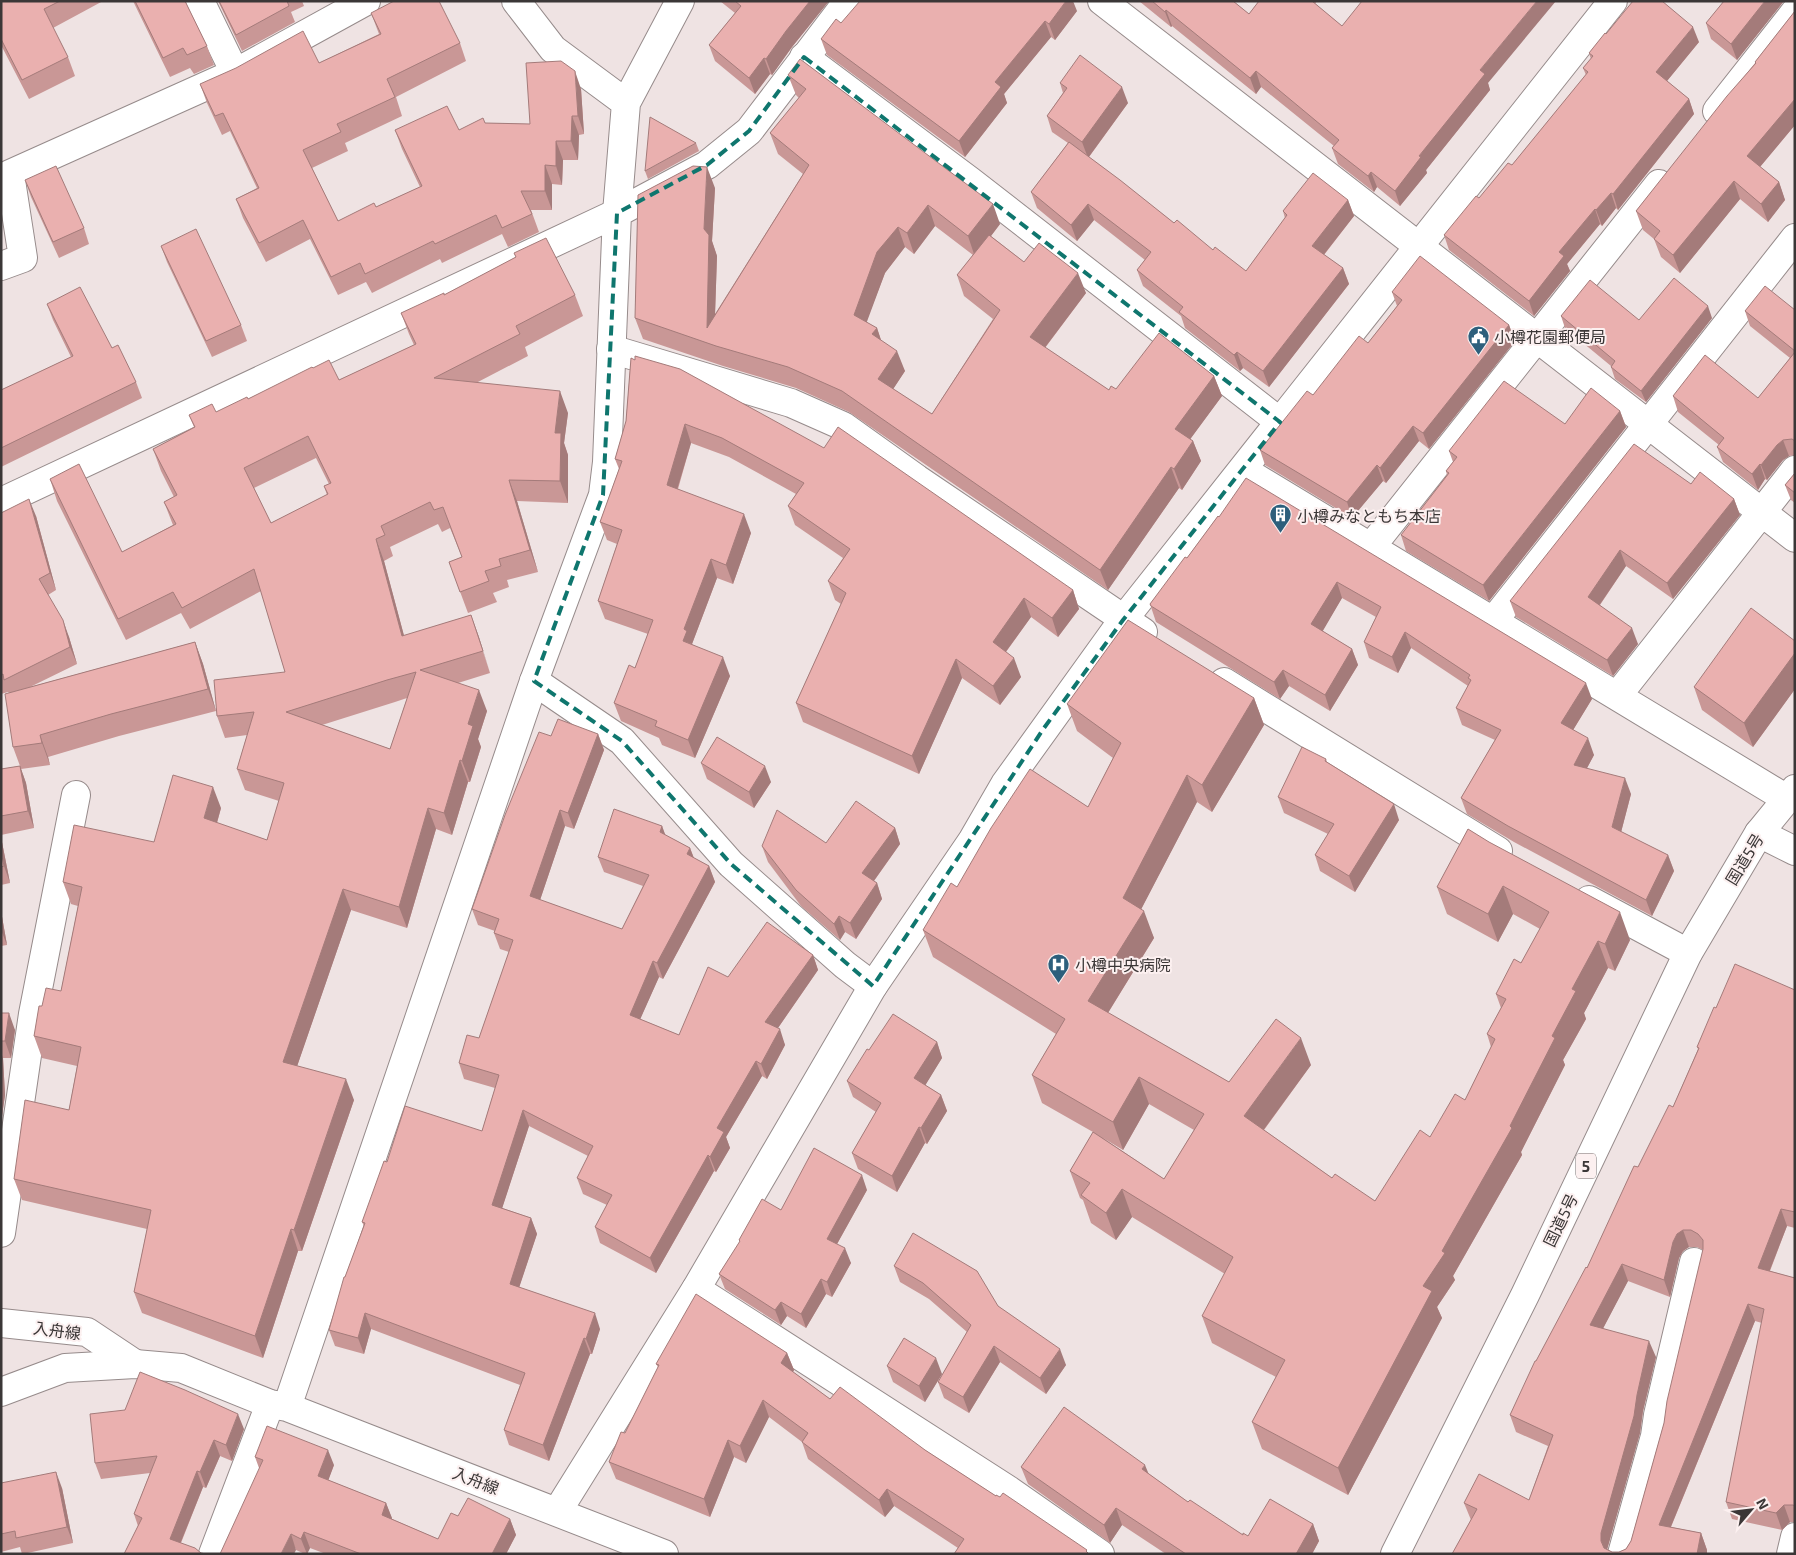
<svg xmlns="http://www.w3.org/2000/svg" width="1796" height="1555" viewBox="0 0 1796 1555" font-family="'Exo 2','Noto Sans JP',sans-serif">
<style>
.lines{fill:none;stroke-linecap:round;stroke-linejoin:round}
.minor-casing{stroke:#968b8b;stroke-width:30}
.tertiary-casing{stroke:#968b8b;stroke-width:30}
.trunk-casing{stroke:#968b8b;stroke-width:30}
.minor{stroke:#fff;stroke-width:28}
.tertiary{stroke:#fff;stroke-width:28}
.trunk{stroke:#fff;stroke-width:28}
.wall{fill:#c99796;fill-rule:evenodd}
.shaded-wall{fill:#a47b7a}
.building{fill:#eab0af;stroke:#a47b7a;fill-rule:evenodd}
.marked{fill:none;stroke:#0f766e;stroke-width:4;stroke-dasharray:10 6;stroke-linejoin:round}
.labels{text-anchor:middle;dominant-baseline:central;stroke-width:4;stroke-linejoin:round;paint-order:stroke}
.shield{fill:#fcf0f0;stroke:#756e6e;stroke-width:1}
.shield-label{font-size:15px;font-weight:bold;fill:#3b3737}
.poi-label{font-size:16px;fill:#3b3737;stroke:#fcf0f0;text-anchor:start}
.street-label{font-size:16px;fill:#3b3737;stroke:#fcf0f0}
</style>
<rect width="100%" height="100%" fill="#efe3e3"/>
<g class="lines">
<defs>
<path id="minor" d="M 200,1 L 235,73 L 366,1
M 516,1 L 553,49 L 626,103
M 1102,1 L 1795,538
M 804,57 L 970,181 L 1280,422
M 1717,111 L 1795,12
M 617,213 L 626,103 L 680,1
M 1,266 L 23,258 L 10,174 L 235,73
M 611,349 L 791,403 L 843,426 L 917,479 L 1143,632
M 1243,470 L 1787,799
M 1371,547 L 1659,184
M 1494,620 L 1795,238
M 534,681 L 622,741 L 731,864 L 845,965 L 873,986
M 1224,682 L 1498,851
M 1617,696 L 1795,470
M 1759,833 L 1795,851
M 1589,900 L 1688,953
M 1,1233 L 33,1014 L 76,795
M 696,1289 L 1007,1489 L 1100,1554
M 1,1323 L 87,1332 L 135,1364
M 213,1554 L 270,1404
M 1622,1554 L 1655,1436 L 1658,1415 L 1694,1262
M 1791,1554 L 1795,1537"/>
<path id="tertiary" d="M 1,502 L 617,213 L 707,165 L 749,131 L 848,1
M 1,1392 L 65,1368 L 135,1364 L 181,1368 L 270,1404 L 287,1407 L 664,1554
M 287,1407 L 534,681 L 603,495 L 607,462 L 617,213
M 557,1512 L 696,1289 L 873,986 L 972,841 L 1005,784 L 1123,620 L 1613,1"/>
<path id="trunk" d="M 1395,1554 L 1525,1295 L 1688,953 L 1759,833 L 1795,789"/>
</defs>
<use href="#minor" class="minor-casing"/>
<use href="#tertiary" class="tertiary-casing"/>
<use href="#trunk" class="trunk-casing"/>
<use href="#minor" class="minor"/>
<use href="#tertiary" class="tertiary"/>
<use href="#trunk" class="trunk"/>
</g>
<path class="wall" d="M 1,1 L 103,1 L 53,28 L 68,57 L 75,76 L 29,99 L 1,45 Z
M 133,1 L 185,1 L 207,46 L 214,65 L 194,74 L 190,68 L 170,77 Z
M 218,1 L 302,1 L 304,6 L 291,12 L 295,22 L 242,51 Z
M 720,1 L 829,1 L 792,47 L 772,75 L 770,74 L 755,94 L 715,61 L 709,45 L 735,13 Z
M 1139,1 L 1233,1 L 1249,14 L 1259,1 L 1317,1 L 1315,4 L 1342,26 L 1488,83 L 1490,90 L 1426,170 L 1427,173 L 1400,206 L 1377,187 L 1374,192 L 1338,164 L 1332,148 L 1334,146 L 1261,87 L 1256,94 L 1172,26 L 1171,27 Z
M 1783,2 L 1737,60 L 1711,39 L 1706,23 Z
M 1077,11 L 1055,40 L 1051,37 L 1004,94 L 1007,103 L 965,157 L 827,55 L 821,39 L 841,23 Z
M 1795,11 L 1795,125 L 1760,167 L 1779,182 L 1785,200 L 1768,222 L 1740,199 L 1680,273 L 1661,257 L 1654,239 L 1643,230 L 1636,211 L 1755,63 L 1755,62 Z
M 371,13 L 460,43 L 466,61 L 396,97 L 402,116 L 345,143 L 348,151 L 312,168 L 338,221 L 376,207 L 420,187 L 402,149 L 395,130 L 459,130 L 485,123 L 530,124 L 581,89 L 584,134 L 579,135 L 578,160 L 563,160 L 562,185 L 552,184 L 552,210 L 531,210 L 539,232 L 508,247 L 502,234 L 442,263 L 440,259 L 372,293 L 366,282 L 338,295 L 310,239 L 266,262 L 243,218 L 236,199 L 257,188 L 230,131 L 222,135 L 207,103 L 200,84 L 319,63 L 379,34 Z
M 1606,34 L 1699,42 L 1667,81 L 1689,99 L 1694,114 L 1618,210 L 1616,208 L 1602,226 L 1600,224 L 1567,264 L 1570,271 L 1534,316 L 1449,250 L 1444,235 L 1512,165 L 1586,75 L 1583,68 L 1591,59 L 1589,53 Z
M 788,75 L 1000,224 L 991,236 L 1024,262 L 1086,293 L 1045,348 L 1109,390 L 1214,376 L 1222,396 L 1190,439 L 1193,441 L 1201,461 L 1182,490 L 1179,488 L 1108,590 L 849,412 L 796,388 L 723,366 L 643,339 L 635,318 L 715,188 L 712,241 L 717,256 L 715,314 L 803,174 L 778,154 L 770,133 L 799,98 L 796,95 ZM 935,226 L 973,255 L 957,275 L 964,296 L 993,319 L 932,414 L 893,389 L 905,371 L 881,340 L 877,328 L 866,322 L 885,273 L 905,247 L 914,254 Z
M 1060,83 L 1128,103 L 1089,157 L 1174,223 L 1213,250 L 1246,271 L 1285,218 L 1283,211 L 1348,200 L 1354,216 L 1324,255 L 1343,268 L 1349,284 L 1269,387 L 1243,368 L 1240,371 L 1185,328 L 1181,316 L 1143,286 L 1137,270 L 1145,260 L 1094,220 L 1077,241 L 1037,208 L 1031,192 L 1068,143 L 1052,132 L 1047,116 L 1063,93 Z
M 696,143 L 699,151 L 648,179 L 645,171 Z
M 25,180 L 84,228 L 89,244 L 59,258 L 31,197 Z
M 161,246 L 241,325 L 247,341 L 212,357 L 167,262 Z
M 514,253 L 575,295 L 583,316 L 525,347 L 528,356 L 476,383 L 568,413 L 564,443 L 568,455 L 568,503 L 517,501 L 538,572 L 507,580 L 509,587 L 493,593 L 497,602 L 468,613 L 449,562 L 462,557 L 450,528 L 442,532 L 438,524 L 390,547 L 393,556 L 384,561 L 404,636 L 471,615 L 490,673 L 458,683 L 487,711 L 478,739 L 481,747 L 470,782 L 468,782 L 452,835 L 436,829 L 407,928 L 351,910 L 297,1066 L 354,1100 L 302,1251 L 298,1251 L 263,1358 L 142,1313 L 134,1292 L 147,1229 L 22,1200 L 14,1179 L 69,1110 L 77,1066 L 42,1058 L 34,1036 L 42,1006 L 61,991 L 78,906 L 71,904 L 63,882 L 154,842 L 221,808 L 217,823 L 267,840 L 279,801 L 245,790 L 237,769 L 247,735 L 225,738 L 217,716 L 285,672 L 261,591 L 190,629 L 181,613 L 126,640 L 57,501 L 50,479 L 122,552 L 173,525 L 164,502 L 174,497 L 161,471 L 153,449 L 194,427 L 189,415 L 216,412 L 248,399 L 313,368 L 339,380 L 414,345 L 409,334 L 401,313 L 444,295 L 516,257 ZM 316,458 L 329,484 L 324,486 L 327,495 L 271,523 L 254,488 ZM 407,698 L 390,749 L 322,725 L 395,702 Z
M 1392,292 L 1509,325 L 1515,341 L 1429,449 L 1419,441 L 1386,483 L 1383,481 L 1352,518 L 1265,465 L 1260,450 L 1313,395 L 1368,343 L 1397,306 Z
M 47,304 L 112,348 L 136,382 L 142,398 L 1,467 L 1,390 L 71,357 L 53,320 Z
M 1795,310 L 1795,455 L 1789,456 L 1783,460 L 1767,480 L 1765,479 L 1758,490 L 1723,462 L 1717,447 L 1719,445 L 1678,412 L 1673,396 L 1758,398 L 1790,358 L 1750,326 L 1745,311 Z
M 1561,316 L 1639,320 L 1712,318 L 1646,402 L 1615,379 L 1611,367 L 1611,366 L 1565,328 Z
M 631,358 L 1073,590 L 1079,609 L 1058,637 L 1031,617 L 1006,652 L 1021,677 L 1000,705 L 962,678 L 919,774 L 803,722 L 796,703 L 841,604 L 835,600 L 828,581 L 843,558 L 795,525 L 788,506 L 796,494 L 729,457 L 691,443 L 678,489 L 751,533 L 733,584 L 717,578 L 692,644 L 730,676 L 695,758 L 662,745 L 659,738 L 621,721 L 614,703 L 635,668 L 648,634 L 605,619 L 598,601 L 617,544 L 607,540 L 600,522 L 619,469 L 615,459 L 626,421 Z
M 1620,411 L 1626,427 L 1489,601 L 1406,551 L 1401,535 L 1447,475 L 1446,471 L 1453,462 L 1449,451 Z
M 1795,473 L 1795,503 L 1791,500 L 1785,485 Z
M 1691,484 L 1734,499 L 1740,515 L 1673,599 L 1626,566 L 1600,605 L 1638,644 L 1613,676 L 1516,617 L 1510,601 Z
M 1,513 L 36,516 L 56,590 L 48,595 L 69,637 L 77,664 L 30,687 L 195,642 L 203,664 L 216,711 L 119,736 L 48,757 L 50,765 L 21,769 L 26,783 L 34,828 L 1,835 L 1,769 L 20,766 L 13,747 L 9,693 L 8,692 L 1,694 Z
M 1218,516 L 1592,699 L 1573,730 L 1594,755 L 1587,768 L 1631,794 L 1621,832 L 1668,855 L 1674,871 L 1652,916 L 1514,842 L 1467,814 L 1461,798 L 1495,740 L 1462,725 L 1456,708 L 1468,686 L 1411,648 L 1398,673 L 1369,658 L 1364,642 L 1376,617 L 1342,598 L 1322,631 L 1352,649 L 1358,665 L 1330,711 L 1289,686 L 1280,699 L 1156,622 L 1150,604 L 1187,558 Z
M 1795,641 L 1795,689 L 1753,747 L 1702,710 L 1694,687 Z
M 1254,698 L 1264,725 L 1212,812 L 1197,802 L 1141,909 L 1154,938 L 1108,1013 L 1229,1082 L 1311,1065 L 1264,1130 L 1332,1178 L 1375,1201 L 1430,1137 L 1465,1100 L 1491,1047 L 1487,1034 L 1501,1008 L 1496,994 L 1521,963 L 1540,929 L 1513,914 L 1498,942 L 1447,914 L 1437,887 L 1468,829 L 1630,940 L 1615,971 L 1608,968 L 1584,1013 L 1586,1019 L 1563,1060 L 1565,1065 L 1521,1152 L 1522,1155 L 1453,1276 L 1455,1280 L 1437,1307 L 1442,1318 L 1348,1495 L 1262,1449 L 1252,1422 L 1276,1377 L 1212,1343 L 1202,1316 L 1225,1274 L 1132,1217 L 1116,1240 L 1091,1223 L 1083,1200 L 1080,1198 L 1070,1171 L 1093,1132 L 1042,1103 L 1032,1075 L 1056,1034 L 933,957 L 923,930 L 957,887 L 1088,807 L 1113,758 L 1077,731 L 1067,704 ZM 1149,1104 L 1194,1130 L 1164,1179 L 1103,1138 L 1123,1150 Z
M 598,734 L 604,750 L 574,829 L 565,826 L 540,900 L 622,929 L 643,886 L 604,872 L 598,857 L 662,826 L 665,835 L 690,848 L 694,858 L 709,866 L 715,882 L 663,979 L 659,977 L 640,1019 L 679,1035 L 728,977 L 813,955 L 818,970 L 778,1028 L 785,1045 L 767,1079 L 762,1076 L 726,1137 L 730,1148 L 716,1172 L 714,1171 L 656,1273 L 600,1243 L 595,1227 L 607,1205 L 583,1194 L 577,1178 L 588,1156 L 529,1126 L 502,1208 L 531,1218 L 537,1234 L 519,1287 L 600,1329 L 592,1354 L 590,1354 L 549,1461 L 509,1445 L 504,1430 L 520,1385 L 371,1329 L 364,1354 L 335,1346 L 329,1330 L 345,1277 L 364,1226 L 362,1222 L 387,1162 L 482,1131 L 495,1088 L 464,1079 L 459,1063 L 479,1038 L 509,952 L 500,949 L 494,933 L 495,931 L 478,925 L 472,909 L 551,736 Z
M 1326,759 L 1327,762 L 1399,820 L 1355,892 L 1320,871 L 1315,855 L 1328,834 L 1284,813 L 1278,797 Z
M 701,763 L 771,782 L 754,808 L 707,779 Z
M 895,828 L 900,844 L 874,881 L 877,883 L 882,899 L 856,939 L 845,932 L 840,940 L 801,906 L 768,862 L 762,846 L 826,843 Z
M 1,837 L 10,883 L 1,885 Z
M 1,911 L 7,945 L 1,946 Z
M 1795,990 L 1795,1228 L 1787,1226 L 1770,1271 L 1795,1278 L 1795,1522 L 1790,1522 L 1782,1530 L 1732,1519 L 1726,1502 L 1762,1323 L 1755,1321 L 1671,1527 L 1701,1533 L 1707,1550 L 1707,1554 L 1452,1554 L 1471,1520 L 1464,1503 L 1529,1500 L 1548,1446 L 1516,1432 L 1510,1415 L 1536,1361 L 1587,1268 L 1638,1167 L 1673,1107 L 1698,1049 L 1697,1047 L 1716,1008 ZM 1689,1247 L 1697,1247 L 1703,1250 L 1664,1423 L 1631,1541 L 1626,1549 L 1619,1552 L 1612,1552 L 1607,1549 L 1640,1433 L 1643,1411 L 1656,1357 L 1603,1328 L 1628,1281 L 1670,1297 L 1679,1258 L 1683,1251 Z
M 1,1008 L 2,1013 L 15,1030 L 11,1058 L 3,1058 L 5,1095 L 1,1123 Z
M 937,1042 L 942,1058 L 925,1085 L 941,1095 L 947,1111 L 927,1144 L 925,1143 L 897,1192 L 858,1169 L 852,1153 L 876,1112 L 853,1097 L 847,1081 L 869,1050 Z
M 867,1190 L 837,1244 L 851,1263 L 832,1297 L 826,1294 L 806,1328 L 787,1316 L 781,1325 L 725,1289 L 719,1274 L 740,1242 L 739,1240 L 781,1210 Z
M 894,1266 L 998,1306 L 1066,1365 L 1046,1394 L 1000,1362 L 969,1413 L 944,1398 L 938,1382 L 967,1332 L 929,1299 L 900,1282 Z
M 787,1353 L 794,1370 L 793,1372 L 830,1399 L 925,1450 L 996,1496 L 958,1548 L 894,1506 L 885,1517 L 808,1459 L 802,1442 L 769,1417 L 746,1463 L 734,1457 L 710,1517 L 616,1479 L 609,1462 L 625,1433 L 658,1367 L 656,1364 Z
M 887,1366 L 942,1374 L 925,1402 L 893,1382 Z
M 244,1429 L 232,1461 L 220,1456 L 206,1488 L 203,1487 L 181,1543 L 201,1553 L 124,1554 L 138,1526 L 134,1514 L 150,1473 L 101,1479 L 95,1463 Z
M 255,1457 L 334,1465 L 328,1480 L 386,1503 L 392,1519 L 438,1539 L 458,1516 L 510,1519 L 516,1535 L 506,1554 L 326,1554 L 310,1548 L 307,1554 L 305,1554 L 296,1550 L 259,1468 Z
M 1021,1467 L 1149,1474 L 1188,1502 L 1243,1535 L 1248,1536 L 1313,1524 L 1319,1541 L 1312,1554 L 1166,1554 L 1122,1525 L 1110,1543 L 1028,1484 Z
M 1,1483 L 62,1488 L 73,1543 L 23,1554 L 22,1554 L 20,1547 L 1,1552 Z"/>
<path class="shaded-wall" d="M 810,1 L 829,1 L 792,47 L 772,75 L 766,59 L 786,31 Z
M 1066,1 L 1073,1 L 1077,11 L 1055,40 L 1049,24 Z
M 1537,1 L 1556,1 L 1488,83 L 1490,90 L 1426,170 L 1427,173 L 1400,206 L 1395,191 L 1480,70 Z
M 1765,1 L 1784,1 L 1737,60 L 1731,44 Z
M 1166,10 L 1172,26 L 1171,27 L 1165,12 Z
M 1045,21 L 1051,37 L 1004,94 L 1007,103 L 965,157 L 959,141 L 995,82 Z
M 1693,27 L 1699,42 L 1662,87 L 1656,72 Z
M 764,58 L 770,74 L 755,94 L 749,78 Z
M 575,71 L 581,89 L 584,134 L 578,116 Z
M 1256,71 L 1261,87 L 1256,94 L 1250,78 Z
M 1122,87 L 1128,103 L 1088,158 L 1082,142 Z
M 1689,99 L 1694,114 L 1618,210 L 1613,194 Z
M 1795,99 L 1795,125 L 1754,174 L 1747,156 Z
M 572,116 L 579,135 L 578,160 L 571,141 Z
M 556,141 L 563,160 L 562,185 L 556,166 Z
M 545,165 L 552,184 L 552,210 L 545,191 Z
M 707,167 L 715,188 L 712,241 L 717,256 L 714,345 L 707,328 L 704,229 Z
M 1371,172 L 1377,187 L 1374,192 L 1368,176 Z
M 1734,181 L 1740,199 L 1680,273 L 1673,255 Z
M 1779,182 L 1785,200 L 1768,222 L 1761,204 Z
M 1611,193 L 1616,208 L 1602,226 L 1596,210 Z
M 1348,200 L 1354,216 L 1318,262 L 1312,246 Z
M 993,204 L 1000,224 L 975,257 L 968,236 Z
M 1088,204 L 1094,220 L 1077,241 L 1071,225 Z
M 928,205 L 935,226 L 914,254 L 907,233 Z
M 1595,209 L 1600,224 L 1567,264 L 1570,271 L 1534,316 L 1529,301 L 1559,252 Z
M 898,227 L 905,247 L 885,273 L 862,335 L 854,315 L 877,252 Z
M 1343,268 L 1349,284 L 1269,387 L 1263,371 Z
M 1078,273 L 1086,293 L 1037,358 L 1030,337 Z
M 1708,306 L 1712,318 L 1646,402 L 1641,391 Z
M 1509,325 L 1515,341 L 1429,449 L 1423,433 Z
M 877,328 L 884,349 L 872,334 Z
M 897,351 L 905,371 L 886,400 L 878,379 Z
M 1237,352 L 1243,368 L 1240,371 L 1234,355 Z
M 1214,376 L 1222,396 L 1183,449 L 1175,429 Z
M 560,391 L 568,413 L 564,443 L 568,455 L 568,503 L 560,481 L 555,433 Z
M 1620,411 L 1626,427 L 1489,601 L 1483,585 Z
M 685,424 L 691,443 L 673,503 L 667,485 Z
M 1413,426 L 1419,441 L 1386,483 L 1380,468 Z
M 1783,440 L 1789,456 L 1783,460 L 1767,480 L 1761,465 L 1777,445 Z
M 1193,441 L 1201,461 L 1182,490 L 1174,469 Z
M 1760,464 L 1765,479 L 1758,490 L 1752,474 Z
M 1377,465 L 1383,481 L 1352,518 L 1347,502 Z
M 1171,467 L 1179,488 L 1108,590 L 1100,570 Z
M 509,480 L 517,501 L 538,572 L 530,550 Z
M 29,499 L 36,516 L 56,590 L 50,573 Z
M 1734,499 L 1740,515 L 1673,599 L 1667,583 Z
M 744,514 L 751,533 L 733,584 L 726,565 Z
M 376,539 L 384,561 L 410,658 L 402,636 Z
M 1620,550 L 1626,566 L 1594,613 L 1588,597 Z
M 711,559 L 717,578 L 692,644 L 683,641 L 684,629 Z
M 1337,582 L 1342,598 L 1317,641 L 1311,624 Z
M 1073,590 L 1079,609 L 1058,637 L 1052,618 Z
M 1024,598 L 1031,617 L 999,661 L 993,642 Z
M 471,615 L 479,637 L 490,673 L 483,651 Z
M 63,620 L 69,637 L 77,664 L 70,647 Z
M 1632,628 L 1638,644 L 1613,676 L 1607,660 Z
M 1405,632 L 1411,648 L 1398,673 L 1392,657 Z
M 195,642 L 203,664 L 216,711 L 208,689 Z
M 1352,649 L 1358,665 L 1330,711 L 1325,695 Z
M 1795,653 L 1795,689 L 1753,747 L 1744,723 Z
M 723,657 L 730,676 L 695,758 L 688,740 Z
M 1014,658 L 1021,677 L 1000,705 L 993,686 Z
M 956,659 L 962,678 L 919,774 L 912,756 Z
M 1283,670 L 1289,686 L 1280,699 L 1274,682 Z
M 1586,683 L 1592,699 L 1567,740 L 1561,723 Z
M 479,690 L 487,711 L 478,739 L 481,747 L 470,782 L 462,761 L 468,724 Z
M 1254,698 L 1264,725 L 1212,812 L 1202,785 Z
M 598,734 L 604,750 L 574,829 L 568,813 Z
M 40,735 L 48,757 L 50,765 L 42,743 Z
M 1588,738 L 1594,755 L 1580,781 L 1574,765 Z
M 460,760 L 468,782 L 452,835 L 444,813 Z
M 20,766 L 26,783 L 34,828 L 28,811 Z
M 765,766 L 771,782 L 754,808 L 749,792 Z
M 1187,775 L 1197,802 L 1133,925 L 1123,898 Z
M 1625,778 L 1631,794 L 1618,844 L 1612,827 Z
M 213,787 L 221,808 L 212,840 L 204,818 Z
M 1394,804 L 1399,820 L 1355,892 L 1349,876 Z
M 428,808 L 436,829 L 407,928 L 399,907 Z
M 560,810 L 565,826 L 536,912 L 530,896 Z
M 662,826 L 668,842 L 660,832 Z
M 895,828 L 900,844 L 868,889 L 862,873 Z
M 1,837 L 10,883 L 4,866 L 1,851 Z
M 690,848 L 696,864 L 687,854 Z
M 1668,855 L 1674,871 L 1652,916 L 1646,900 Z
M 709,866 L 715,882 L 663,979 L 657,963 Z
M 877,883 L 882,899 L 856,939 L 850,923 Z
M 1503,886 L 1513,914 L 1498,942 L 1488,914 Z
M 343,889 L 351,910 L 291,1084 L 283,1062 Z
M 1,911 L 7,945 L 1,930 Z
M 1144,911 L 1154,938 L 1098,1029 L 1088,1001 Z
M 1620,912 L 1630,940 L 1615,971 L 1605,944 Z
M 839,916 L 845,932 L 840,940 L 834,924 Z
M 1598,941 L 1608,968 L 1584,1013 L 1586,1019 L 1563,1060 L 1565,1065 L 1521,1152 L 1522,1155 L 1453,1276 L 1455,1280 L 1437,1307 L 1442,1318 L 1348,1495 L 1338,1468 L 1423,1286 L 1510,1126 L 1552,1036 L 1572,989 Z
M 813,955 L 818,970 L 771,1038 L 765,1022 Z
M 653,961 L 659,977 L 635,1031 L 630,1015 Z
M 9,1013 L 15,1030 L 11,1058 L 5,1041 Z
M 780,1029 L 785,1045 L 767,1079 L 761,1064 Z
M 1301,1038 L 1311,1065 L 1254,1143 L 1244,1116 Z
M 937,1042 L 942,1058 L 920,1094 L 914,1078 Z
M 1,1052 L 3,1058 L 5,1095 L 1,1123 Z
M 756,1061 L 762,1076 L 726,1137 L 730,1148 L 716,1172 L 710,1157 L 717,1128 Z
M 1139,1077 L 1149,1104 L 1123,1150 L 1113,1122 Z
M 346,1079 L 354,1100 L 302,1251 L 294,1230 Z
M 941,1095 L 947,1111 L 927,1144 L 921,1128 Z
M 523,1110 L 529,1126 L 498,1221 L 492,1205 Z
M 919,1127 L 925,1143 L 897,1192 L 892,1176 Z
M 708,1155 L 714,1171 L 656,1273 L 650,1258 Z
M 862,1175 L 867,1190 L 832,1253 L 827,1239 Z
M 1122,1189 L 1132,1217 L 1116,1240 L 1106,1213 Z
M 1781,1209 L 1787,1226 L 1764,1285 L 1758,1268 Z
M 531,1218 L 537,1234 L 515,1300 L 510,1284 Z
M 291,1229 L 298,1251 L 263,1358 L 255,1336 Z
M 1683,1230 L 1689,1247 L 1683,1251 L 1679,1258 L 1670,1297 L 1664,1280 L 1673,1242 L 1677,1234 Z
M 845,1248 L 851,1263 L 832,1297 L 827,1282 Z
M 1622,1264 L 1628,1281 L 1596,1342 L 1590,1325 Z
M 821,1279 L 826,1294 L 806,1328 L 801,1314 Z
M 781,1302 L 787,1316 L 781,1325 L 775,1310 Z
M 1748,1304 L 1755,1321 L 1665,1541 L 1659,1525 Z
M 365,1313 L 371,1329 L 364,1354 L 358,1338 Z
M 595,1313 L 600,1329 L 592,1354 L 586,1339 Z
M 584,1338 L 590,1354 L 549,1461 L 543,1445 Z
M 1649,1341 L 1656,1357 L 1643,1411 L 1640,1433 L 1607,1550 L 1607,1554 L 1601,1541 L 1601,1533 L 1637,1395 Z
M 994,1346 L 1000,1362 L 969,1413 L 963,1397 Z
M 1060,1349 L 1066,1365 L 1046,1394 L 1040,1378 Z
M 787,1353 L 794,1370 L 788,1380 L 781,1363 Z
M 936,1358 L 942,1374 L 925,1402 L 919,1386 Z
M 763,1400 L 769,1417 L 746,1463 L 740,1446 Z
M 238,1414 L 244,1429 L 232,1461 L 226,1445 Z
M 214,1440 L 220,1456 L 206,1488 L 200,1472 Z
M 728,1440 L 734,1457 L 710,1517 L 704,1499 Z
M 328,1450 L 334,1465 L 324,1492 L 318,1476 Z
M 1145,1465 L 1152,1482 L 1142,1469 Z
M 197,1471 L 203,1487 L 176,1554 L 170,1539 Z
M 56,1472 L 62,1488 L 73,1543 L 67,1527 Z
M 887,1489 L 894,1506 L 885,1517 L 879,1500 Z
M 386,1503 L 392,1518 L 387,1530 L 382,1515 Z
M 1784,1505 L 1790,1522 L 1782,1530 L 1776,1513 Z
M 1116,1508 L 1122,1525 L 1110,1543 L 1104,1525 Z
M 510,1519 L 516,1535 L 506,1554 L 492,1554 Z
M 1313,1524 L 1319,1541 L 1312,1554 L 1296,1554 Z
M 304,1532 L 310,1548 L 307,1554 L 301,1539 Z
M 1701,1533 L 1707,1550 L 1707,1554 L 1697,1554 Z
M 291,1534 L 296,1550 L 294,1554 L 281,1554 Z"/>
<path class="building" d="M 1,1 L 60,1 L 44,9 L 68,57 L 22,80 L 1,39 Z
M 135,1 L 185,1 L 207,46 L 187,55 L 183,48 L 163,58 Z
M 219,1 L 287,1 L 289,6 L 236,35 Z
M 394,1 L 439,1 L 460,43 L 387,79 L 395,97 L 337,124 L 341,132 L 303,150 L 338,221 L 374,203 L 376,207 L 422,186 L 395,130 L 447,106 L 459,130 L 483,118 L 485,123 L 530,124 L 526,63 L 561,61 L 575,71 L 578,116 L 572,116 L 571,141 L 556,141 L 556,166 L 545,165 L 545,191 L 521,191 L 532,214 L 502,228 L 496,215 L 435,244 L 433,241 L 365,274 L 360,263 L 331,277 L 303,220 L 259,243 L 236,199 L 259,188 L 223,113 L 215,116 L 200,84 L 236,68 L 303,31 L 319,63 L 381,34 L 371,13 Z
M 735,1 L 810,1 L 786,31 L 766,59 L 764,58 L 749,78 L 709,45 L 741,6 Z
M 860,1 L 1066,1 L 1049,24 L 1045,21 L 995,82 L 1001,87 L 959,141 L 821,39 L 836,19 L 841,23 Z
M 1152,1 L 1233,1 L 1249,14 L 1259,1 L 1312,1 L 1342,26 L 1362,1 L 1537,1 L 1480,70 L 1485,74 L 1419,156 L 1421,157 L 1395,191 L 1371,172 L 1368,176 L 1332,148 L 1339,140 L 1256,71 L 1250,78 L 1166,10 L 1165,12 Z
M 1633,1 L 1662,1 L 1693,27 L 1656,72 L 1689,99 L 1613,194 L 1611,193 L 1596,210 L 1595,209 L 1559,252 L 1564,256 L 1529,301 L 1444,235 L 1476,196 L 1479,198 L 1508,163 L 1512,165 L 1588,72 L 1583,68 L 1593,56 L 1589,53 L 1605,33 L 1606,34 Z
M 1724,1 L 1765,1 L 1731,44 L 1706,23 Z
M 1795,11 L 1795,99 L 1747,156 L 1779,182 L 1761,204 L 1734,181 L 1673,255 L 1654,239 L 1660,231 L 1636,211 L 1727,96 L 1756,63 L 1755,62 Z
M 1080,55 L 1122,87 L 1082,142 L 1047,116 L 1067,88 L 1060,83 Z
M 800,59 L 993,204 L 968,236 L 928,205 L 907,233 L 898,227 L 877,252 L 854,315 L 877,328 L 872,334 L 897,351 L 878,379 L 932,414 L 1000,310 L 957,275 L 989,235 L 1024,262 L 1039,243 L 1078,273 L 1030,337 L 1109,390 L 1111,386 L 1116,389 L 1159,333 L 1214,376 L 1175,429 L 1193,441 L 1174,469 L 1171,467 L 1100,570 L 842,391 L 788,367 L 716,346 L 635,318 L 638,195 L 693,166 L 707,167 L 704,229 L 709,235 L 707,328 L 809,165 L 770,133 L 806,89 L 788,75 Z
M 650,117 L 696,143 L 645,171 Z
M 1069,142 L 1120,180 L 1174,223 L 1177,220 L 1213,250 L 1215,247 L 1246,271 L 1287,215 L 1283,211 L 1313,173 L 1348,200 L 1312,246 L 1343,268 L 1263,371 L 1237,352 L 1234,355 L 1179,312 L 1183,307 L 1137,270 L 1151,252 L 1088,204 L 1071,225 L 1031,192 Z
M 56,166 L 84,228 L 53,242 L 25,180 Z
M 196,229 L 241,325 L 206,341 L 161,246 Z
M 546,238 L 575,295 L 516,326 L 520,334 L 434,378 L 560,391 L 555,433 L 561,433 L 560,481 L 509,480 L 530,550 L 499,559 L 501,566 L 485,571 L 489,581 L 460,592 L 449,562 L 462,557 L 443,507 L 434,510 L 430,502 L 381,526 L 385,535 L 376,539 L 402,636 L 471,615 L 483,651 L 420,670 L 479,690 L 468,724 L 473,726 L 462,761 L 460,760 L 444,813 L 428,808 L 399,907 L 343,889 L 283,1062 L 346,1079 L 294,1230 L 291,1229 L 255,1336 L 134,1292 L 151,1210 L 14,1179 L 25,1100 L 69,1110 L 81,1047 L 34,1036 L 39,1006 L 42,1006 L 46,988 L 61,991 L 82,887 L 63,882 L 74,825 L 154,842 L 173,775 L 213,787 L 204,818 L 267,840 L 284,783 L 237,769 L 254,712 L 217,716 L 214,680 L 285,672 L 254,569 L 182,608 L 173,592 L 118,619 L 50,479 L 79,464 L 122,552 L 176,524 L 164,502 L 177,495 L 153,449 L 195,427 L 189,415 L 212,404 L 216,412 L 247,397 L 248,399 L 312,367 L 313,368 L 329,360 L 339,380 L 416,344 L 401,313 L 444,293 L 444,295 L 516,257 L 514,253 ZM 308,436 L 331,483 L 324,486 L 328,494 L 271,523 L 244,468 ZM 416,672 L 390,749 L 286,712 L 387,680 Z
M 1420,256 L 1509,325 L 1423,433 L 1413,426 L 1380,468 L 1377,465 L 1347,502 L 1260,450 L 1307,391 L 1313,395 L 1359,336 L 1368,343 L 1402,300 L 1392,292 Z
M 1674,278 L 1708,306 L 1641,391 L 1611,367 L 1615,361 L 1561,316 L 1590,280 L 1639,320 Z
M 1765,286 L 1795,310 L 1795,351 L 1745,311 Z
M 80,287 L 112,348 L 118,345 L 136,382 L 1,448 L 1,390 L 73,356 L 47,304 Z
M 1795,352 L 1795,441 L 1792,439 L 1783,440 L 1777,445 L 1761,465 L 1760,464 L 1752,474 L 1717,447 L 1724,438 L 1673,396 L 1705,355 L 1758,398 Z
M 635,356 L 680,369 L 824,448 L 838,427 L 1073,590 L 1052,618 L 1024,598 L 993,642 L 1014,658 L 993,686 L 956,659 L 912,756 L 796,703 L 846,593 L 828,581 L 850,549 L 788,506 L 804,483 L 722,438 L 685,424 L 667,485 L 744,514 L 726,565 L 711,559 L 684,629 L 687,631 L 683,641 L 723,657 L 688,740 L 655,726 L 657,721 L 614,703 L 629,665 L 635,668 L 653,620 L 598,601 L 622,530 L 600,522 L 622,461 L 615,459 L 626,421 L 631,358 L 635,360 Z
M 1504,381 L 1565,424 L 1591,388 L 1620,411 L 1483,585 L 1401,535 L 1449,473 L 1446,471 L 1457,457 L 1449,451 Z
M 1634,444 L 1691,484 L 1700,472 L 1734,499 L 1667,583 L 1620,550 L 1588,597 L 1632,628 L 1607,660 L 1510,601 Z
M 1795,473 L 1795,493 L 1785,485 Z
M 1246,478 L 1586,683 L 1561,723 L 1588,738 L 1574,765 L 1625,778 L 1612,827 L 1668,855 L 1646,900 L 1508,826 L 1461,798 L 1501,730 L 1456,708 L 1471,680 L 1468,678 L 1470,675 L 1405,632 L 1392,657 L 1364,642 L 1381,607 L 1337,582 L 1311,624 L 1352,649 L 1325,695 L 1283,670 L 1274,682 L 1151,606 L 1150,604 L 1185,557 L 1187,558 L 1218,516 L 1219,517 Z
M 29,499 L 50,573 L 39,579 L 63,620 L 70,647 L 4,680 L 3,674 L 1,675 L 1,513 Z
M 1751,608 L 1795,641 L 1795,653 L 1744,723 L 1694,687 Z
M 1128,620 L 1254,698 L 1202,785 L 1187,775 L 1123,898 L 1144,911 L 1088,1001 L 1229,1082 L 1276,1019 L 1301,1038 L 1244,1116 L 1332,1178 L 1335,1174 L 1375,1201 L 1420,1130 L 1430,1137 L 1455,1094 L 1465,1100 L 1495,1039 L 1487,1034 L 1506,999 L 1496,994 L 1514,959 L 1521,963 L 1549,912 L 1503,886 L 1488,914 L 1437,887 L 1468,829 L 1489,842 L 1620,912 L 1605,944 L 1598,941 L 1572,989 L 1576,991 L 1552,1036 L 1555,1038 L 1510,1126 L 1512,1128 L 1442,1251 L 1445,1253 L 1423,1286 L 1432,1291 L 1338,1468 L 1252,1422 L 1285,1360 L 1202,1316 L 1233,1257 L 1122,1189 L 1106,1213 L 1081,1195 L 1090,1183 L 1070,1171 L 1093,1132 L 1164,1179 L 1204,1114 L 1139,1077 L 1113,1122 L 1032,1075 L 1065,1019 L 923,930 L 951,883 L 957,887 L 991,828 L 1030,769 L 1088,807 L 1121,743 L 1067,704 Z
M 195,642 L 208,689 L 111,714 L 40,735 L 42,743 L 13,747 L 5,694 Z
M 558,719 L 598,734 L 568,813 L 560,810 L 530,896 L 622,929 L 649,875 L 598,857 L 614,809 L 662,826 L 660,832 L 690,848 L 687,854 L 709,866 L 657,963 L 653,961 L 630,1015 L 679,1035 L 708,967 L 728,977 L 767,922 L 813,955 L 765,1022 L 780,1029 L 761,1064 L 756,1061 L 717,1128 L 724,1132 L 710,1157 L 708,1155 L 650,1258 L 595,1227 L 612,1195 L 577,1178 L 593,1146 L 523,1110 L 492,1205 L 531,1218 L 510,1284 L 595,1313 L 586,1339 L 584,1338 L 543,1445 L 504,1430 L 525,1373 L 365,1313 L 358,1338 L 329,1330 L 344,1277 L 345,1277 L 365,1223 L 362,1222 L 384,1161 L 387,1162 L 405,1106 L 482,1131 L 499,1075 L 459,1063 L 467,1035 L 479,1038 L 513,940 L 494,933 L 499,919 L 472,909 L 505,815 L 539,732 L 551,736 Z
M 717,737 L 765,766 L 749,792 L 701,763 Z
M 1302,747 L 1326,759 L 1325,761 L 1394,804 L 1349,876 L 1315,855 L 1334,824 L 1278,797 Z
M 20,766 L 28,811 L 1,816 L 1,769 Z
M 856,801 L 895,828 L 862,873 L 877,883 L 850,923 L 839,916 L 834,924 L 796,890 L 762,846 L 777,810 L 826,843 Z
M 1,851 L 4,866 L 1,867 Z
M 1735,964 L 1795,990 L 1795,1212 L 1781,1209 L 1758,1268 L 1795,1278 L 1795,1506 L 1793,1505 L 1784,1505 L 1776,1513 L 1726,1502 L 1764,1309 L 1748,1304 L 1659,1525 L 1701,1533 L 1697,1554 L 1452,1554 L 1477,1509 L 1464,1503 L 1479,1474 L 1529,1500 L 1553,1435 L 1510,1415 L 1535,1361 L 1536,1361 L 1586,1267 L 1587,1268 L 1634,1166 L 1638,1167 L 1669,1105 L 1673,1107 L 1699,1048 L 1697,1047 L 1714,1007 L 1716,1008 ZM 1683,1230 L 1691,1230 L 1698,1234 L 1703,1240 L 1703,1249 L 1667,1401 L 1664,1423 L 1631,1541 L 1626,1549 L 1619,1552 L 1612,1552 L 1604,1548 L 1601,1541 L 1601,1533 L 1634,1416 L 1637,1395 L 1649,1341 L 1590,1325 L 1622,1264 L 1664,1280 L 1673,1242 L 1677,1234 Z
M 1,1013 L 9,1013 L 5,1041 L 1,1041 Z
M 893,1014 L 937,1042 L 914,1078 L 941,1095 L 921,1128 L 919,1127 L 892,1176 L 852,1153 L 881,1103 L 847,1081 L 867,1049 L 869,1050 Z
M 814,1148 L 862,1175 L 827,1239 L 845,1248 L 827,1282 L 821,1279 L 801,1314 L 781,1302 L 775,1310 L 719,1274 L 740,1241 L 739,1240 L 762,1199 L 781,1210 Z
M 913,1233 L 977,1271 L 998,1306 L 1060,1349 L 1040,1378 L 994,1346 L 963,1397 L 938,1382 L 971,1325 L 923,1283 L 894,1266 Z
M 696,1294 L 787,1353 L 781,1363 L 830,1399 L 840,1387 L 925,1450 L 996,1496 L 996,1495 L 1000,1497 L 1003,1493 L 1087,1550 L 1086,1551 L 1089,1554 L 954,1554 L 964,1539 L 887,1489 L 879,1500 L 802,1442 L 808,1433 L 763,1400 L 740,1446 L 728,1440 L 704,1499 L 609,1462 L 621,1432 L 625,1433 L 659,1365 L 656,1364 Z
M 904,1338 L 936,1358 L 919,1386 L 887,1366 Z
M 140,1372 L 185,1390 L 238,1414 L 226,1445 L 214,1440 L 200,1472 L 197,1471 L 170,1539 L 195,1548 L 201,1553 L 206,1554 L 124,1554 L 142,1518 L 134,1514 L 157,1456 L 95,1463 L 90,1414 L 125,1410 Z
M 1064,1407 L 1145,1465 L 1142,1469 L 1188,1502 L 1190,1500 L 1243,1535 L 1243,1533 L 1248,1536 L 1270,1499 L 1313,1524 L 1296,1554 L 1186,1554 L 1116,1508 L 1104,1525 L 1021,1467 Z
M 267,1426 L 328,1450 L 318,1476 L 386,1503 L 382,1515 L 438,1539 L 451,1513 L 458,1516 L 468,1498 L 510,1519 L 492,1554 L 361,1554 L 304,1532 L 301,1539 L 291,1534 L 281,1554 L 220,1554 L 263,1460 L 255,1457 Z
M 56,1472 L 67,1527 L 16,1538 L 15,1531 L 1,1534 L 1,1483 Z"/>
<path class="marked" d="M 804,57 L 1280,422 L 1123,620 L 1044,728 L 873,986 L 731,864 L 622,741 L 534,681 L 603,495 L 617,213 L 707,165 L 749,131 Z"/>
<defs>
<symbol id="civic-pin" viewBox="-11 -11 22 30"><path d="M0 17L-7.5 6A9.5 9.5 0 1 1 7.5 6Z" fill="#2d5f7c" stroke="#fcf0f0"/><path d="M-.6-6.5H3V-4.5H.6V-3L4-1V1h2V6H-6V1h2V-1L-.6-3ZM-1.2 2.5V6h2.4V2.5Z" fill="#fff"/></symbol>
<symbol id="building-pin" viewBox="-11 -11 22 30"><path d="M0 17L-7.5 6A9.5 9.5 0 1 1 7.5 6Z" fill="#2d5f7c" stroke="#fcf0f0"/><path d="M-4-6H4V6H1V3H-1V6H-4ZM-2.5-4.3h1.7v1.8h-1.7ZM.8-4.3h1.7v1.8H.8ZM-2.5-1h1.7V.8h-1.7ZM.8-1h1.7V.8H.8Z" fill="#fff"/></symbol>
<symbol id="hospital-pin" viewBox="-11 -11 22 30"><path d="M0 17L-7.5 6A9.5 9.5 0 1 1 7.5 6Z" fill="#2d5f7c" stroke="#fcf0f0"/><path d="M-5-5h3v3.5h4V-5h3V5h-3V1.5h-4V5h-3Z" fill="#fff"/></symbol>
</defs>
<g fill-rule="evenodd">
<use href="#civic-pin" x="1466" y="324" width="25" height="34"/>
<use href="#building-pin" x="1268" y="502" width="25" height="34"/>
<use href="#hospital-pin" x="1046" y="952" width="25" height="34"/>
</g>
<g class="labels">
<rect class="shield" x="1576" y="1153.5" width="20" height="25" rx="4"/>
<g class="shield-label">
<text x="1586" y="1166">5</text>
</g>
<g class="poi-label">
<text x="1494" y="336">小樽花園郵便局</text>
<text x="1297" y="515">小樽みなともち本店</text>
<text x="1075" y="964">小樽中央病院</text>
</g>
<g class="street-label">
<text transform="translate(1744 859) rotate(-59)">国道5号</text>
<text transform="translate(1560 1220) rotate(-64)">国道5号</text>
<text transform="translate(57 1330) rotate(7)">入舟線</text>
<text transform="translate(476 1480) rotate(21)">入舟線</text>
</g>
</g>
<rect width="1796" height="1555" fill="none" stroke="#3b3737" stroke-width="5"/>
<g transform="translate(1751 1510) rotate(62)" stroke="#fcf0f0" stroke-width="4" paint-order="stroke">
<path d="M0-4L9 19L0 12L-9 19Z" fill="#3b3737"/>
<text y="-8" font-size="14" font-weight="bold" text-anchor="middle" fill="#3b3737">N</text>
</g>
</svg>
